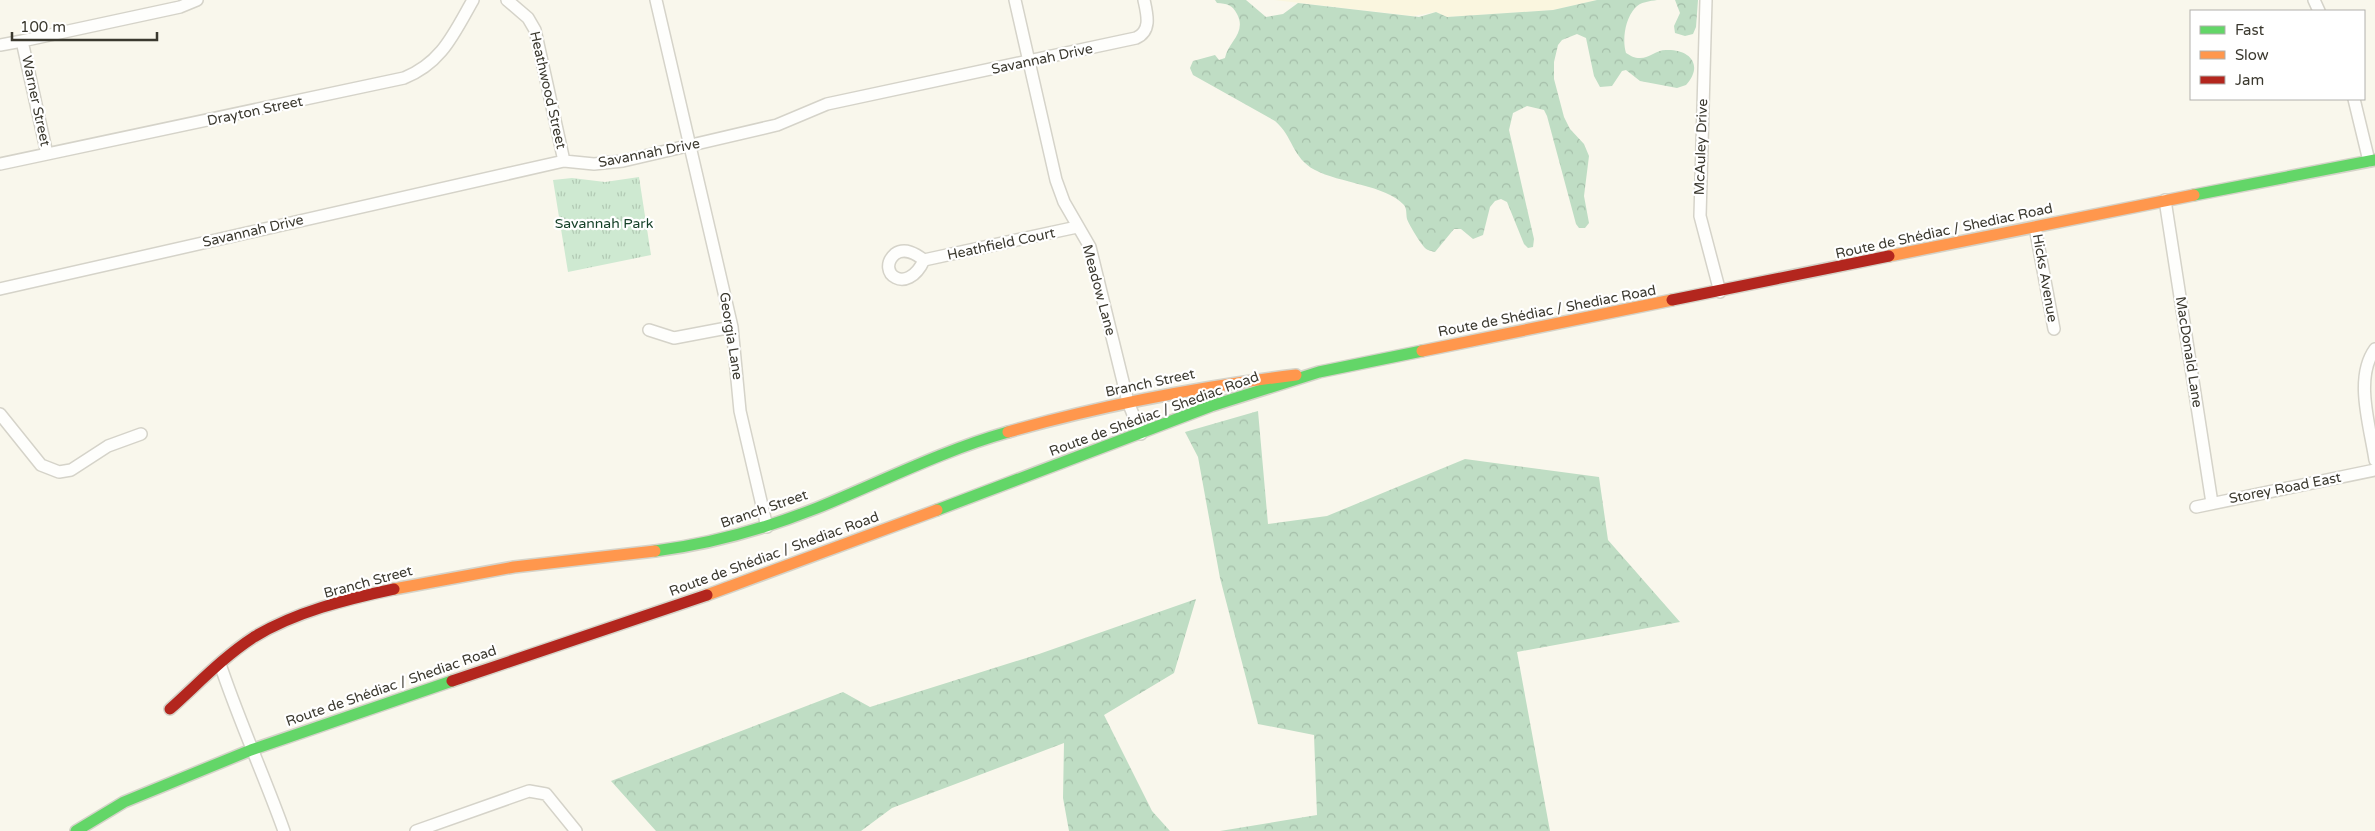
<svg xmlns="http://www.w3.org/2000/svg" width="2375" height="831" viewBox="0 0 2375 831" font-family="'Varela Round',sans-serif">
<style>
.built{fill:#faf6df}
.forest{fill:url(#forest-crowns)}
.park{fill:url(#park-tufts)}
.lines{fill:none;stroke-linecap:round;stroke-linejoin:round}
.street-casing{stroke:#d5d3c9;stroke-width:14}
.fast-casing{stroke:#d5d3c9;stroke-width:14}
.slow-casing{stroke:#d5d3c9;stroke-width:14}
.jam-casing{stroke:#d5d3c9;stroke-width:14}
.street{stroke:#fefefc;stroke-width:11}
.fast{stroke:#63d668;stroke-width:11}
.slow{stroke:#ff974d;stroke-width:11}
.jam{stroke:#b3261e;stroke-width:11}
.labels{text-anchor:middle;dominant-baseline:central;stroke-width:4.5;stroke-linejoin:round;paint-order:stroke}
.street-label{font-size:14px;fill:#3b392f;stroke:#fff}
.park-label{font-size:14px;fill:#164129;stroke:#fff}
</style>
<defs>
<pattern id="forest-crowns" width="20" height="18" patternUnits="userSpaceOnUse" patternTransform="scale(1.25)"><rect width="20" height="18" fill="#bfddc4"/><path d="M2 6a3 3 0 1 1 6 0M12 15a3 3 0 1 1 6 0" fill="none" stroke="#a5bea9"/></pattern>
<pattern id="park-tufts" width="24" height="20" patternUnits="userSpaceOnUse" patternTransform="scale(1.25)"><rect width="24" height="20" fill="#cee9d1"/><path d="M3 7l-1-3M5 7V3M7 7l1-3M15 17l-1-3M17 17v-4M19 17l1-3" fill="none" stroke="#b2c9b4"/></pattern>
</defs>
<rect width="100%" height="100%" fill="#f9f7ec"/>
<path class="built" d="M 1274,0 L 1597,0 L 1553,10 L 1447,17 L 1436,12 L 1413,16 Z"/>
<path class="forest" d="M 1215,0 L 1246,0 L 1266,17 L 1283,14 L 1298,3 L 1419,17 L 1436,12 L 1447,17 L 1553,10 L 1597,0 L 1657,0 C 1650,1 1640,2 1635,8 C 1625,19 1622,40 1626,53 C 1631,56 1634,58 1640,58 C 1650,58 1656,50 1666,50 C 1690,49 1704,65 1686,85 L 1677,88 L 1640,81 L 1626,70 L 1622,71 L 1612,86 L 1600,87 L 1594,76 L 1586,38 L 1577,34 L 1562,40 L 1558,45 L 1554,62 L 1554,79 L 1564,117 L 1570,129 L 1584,144 L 1589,156 L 1584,196 L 1589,223 L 1585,228 L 1579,228 L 1576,224 L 1547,116 L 1544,110 L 1527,106 L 1513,113 L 1509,130 L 1534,239 L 1533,247 L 1528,248 L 1524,244 L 1507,202 L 1501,199 L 1495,201 L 1490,207 L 1483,235 L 1473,239 L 1461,229 L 1454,229 L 1435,252 C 1432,251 1428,251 1425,248 C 1421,244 1409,225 1407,219 C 1406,214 1407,209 1404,205 C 1386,185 1339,183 1315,170 C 1292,158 1293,136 1275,121 L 1193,75 L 1190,68 L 1193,61 L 1215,55 L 1219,60 L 1225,58 C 1228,42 1247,33 1237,14 C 1232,4 1227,4 1217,3 Z
M 1675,0 L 1698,0 L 1696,27 L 1693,34 L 1685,36 L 1675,33 L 1674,26 L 1680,13 Z
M 1258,411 L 1268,524 L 1327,516 L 1465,459 L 1599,477 L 1608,540 L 1680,622 L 1517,652 L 1550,831 L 1220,831 L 1317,815 L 1314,735 L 1258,724 L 1220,578 L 1198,457 L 1185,432 Z
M 1196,599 L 1174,673 L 1104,715 L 1152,811 L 1170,831 L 1069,831 L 1063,798 L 1064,743 L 892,808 L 861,831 L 656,831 L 611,781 L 843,692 L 870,707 L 1039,654 Z"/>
<path class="park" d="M 639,177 L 651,255 L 568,272 L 553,180 L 572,178 L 605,182 Z"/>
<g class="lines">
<defs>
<path id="street" d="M 507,0 L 528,18 L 535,30 L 564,161
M 656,0 L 732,327 L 740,411 L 767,527
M 1015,0 L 1056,180 L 1064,202 L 1090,247 L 1128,402 L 1141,434
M 1706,0 L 1700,216 L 1720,292
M 2314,0 L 2319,11
M 22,41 L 180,7 L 197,0
M 0,45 L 22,41 L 47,154
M 2354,99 L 2369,161
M 0,164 L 404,78 C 442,63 454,33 473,0
M 2165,200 L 2212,503
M 2035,227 L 2054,329
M 924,260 C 907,297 875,272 895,254 C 905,247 916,254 924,260 L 1077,227
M 0,289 L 564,161 L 594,164 L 623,161 L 777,125 L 827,104 L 1136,38 C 1152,31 1147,14 1144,0
M 649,330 L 674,338 L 732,327
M 2375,349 C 2354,378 2370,426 2375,460
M 0,414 L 41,465 L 59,472 L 71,470 L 108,446 L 141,434
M 2196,507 L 2375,470
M 220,664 C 239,721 264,775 284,831
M 416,831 L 529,791 L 546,794 L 576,831"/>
<path id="fast" d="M 2194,195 L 2375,160
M 937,510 L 1211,406 L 1319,372 L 1422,351
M 655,551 C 711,544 764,529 817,508 C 881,482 941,451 1008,432
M 76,831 L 124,802 L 251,750 L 452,681"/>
<path id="slow" d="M 1889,256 L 2194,195
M 1422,351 L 1672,300
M 1008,432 C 1103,405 1198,387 1296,375
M 394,589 L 514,567 L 655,551
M 707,595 L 937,510"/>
<path id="jam" d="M 1672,300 L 1889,256
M 452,681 L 707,595
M 170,709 C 197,685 223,657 254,637 C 295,612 347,599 394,589"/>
</defs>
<use href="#street" class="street-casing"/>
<use href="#fast" class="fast-casing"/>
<use href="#slow" class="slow-casing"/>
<use href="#jam" class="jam-casing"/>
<use href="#street" class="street"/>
<use href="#fast" class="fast"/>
<use href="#slow" class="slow"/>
<use href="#jam" class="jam"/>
</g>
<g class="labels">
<g class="street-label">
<text transform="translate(1042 59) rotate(-12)">Savannah Drive</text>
<text transform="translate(548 90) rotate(77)">Heathwood Street</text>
<text transform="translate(36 101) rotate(78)">Warner Street</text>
<text transform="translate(255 111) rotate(-12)">Drayton Street</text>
<text transform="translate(1701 147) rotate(-88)">McAuley Drive</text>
<text transform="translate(649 153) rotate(-11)">Savannah Drive</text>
<text transform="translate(253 231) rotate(-13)">Savannah Drive</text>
<text transform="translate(1944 231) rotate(-12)">Route de Shédiac / Shediac Road</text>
<text transform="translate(1001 244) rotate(-12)">Heathfield Court</text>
<text transform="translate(2045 278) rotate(80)">Hicks Avenue</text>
<text transform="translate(1099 290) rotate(75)">Meadow Lane</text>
<text transform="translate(1547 311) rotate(-11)">Route de Shédiac / Shediac Road</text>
<text transform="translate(731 336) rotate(81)">Georgia Lane</text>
<text transform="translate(2189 352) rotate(81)">MacDonald Lane</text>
<text transform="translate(1150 383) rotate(-12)">Branch Street</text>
<text transform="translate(1154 414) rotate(-20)">Route de Shédiac / Shediac Road</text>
<text transform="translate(2285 488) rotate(-11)">Storey Road East</text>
<text transform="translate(764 509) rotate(-19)">Branch Street</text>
<text transform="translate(774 554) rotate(-20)">Route de Shédiac / Shediac Road</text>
<text transform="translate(368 582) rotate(-15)">Branch Street</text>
<text transform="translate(391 686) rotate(-19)">Route de Shédiac / Shediac Road</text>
</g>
<g class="park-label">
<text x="604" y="223">Savannah Park</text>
</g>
</g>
<rect x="2190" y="10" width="175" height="90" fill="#ffffff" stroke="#b1b0ac"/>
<rect x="2200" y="26" width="25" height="8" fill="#63d668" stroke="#b1b0ac"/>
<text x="2235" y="35" font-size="15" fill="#3b392f">Fast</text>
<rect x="2200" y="51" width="25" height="8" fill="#ff974d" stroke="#b1b0ac"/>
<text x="2235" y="60" font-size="15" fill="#3b392f">Slow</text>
<rect x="2200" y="76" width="25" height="8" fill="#b3261e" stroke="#b1b0ac"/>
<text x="2235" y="85" font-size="15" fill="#3b392f">Jam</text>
<path d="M12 32v8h145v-8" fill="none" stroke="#3b392f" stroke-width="2.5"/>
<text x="20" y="32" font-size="15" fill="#3b392f" stroke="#ffffff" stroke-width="4" paint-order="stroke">100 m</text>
</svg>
